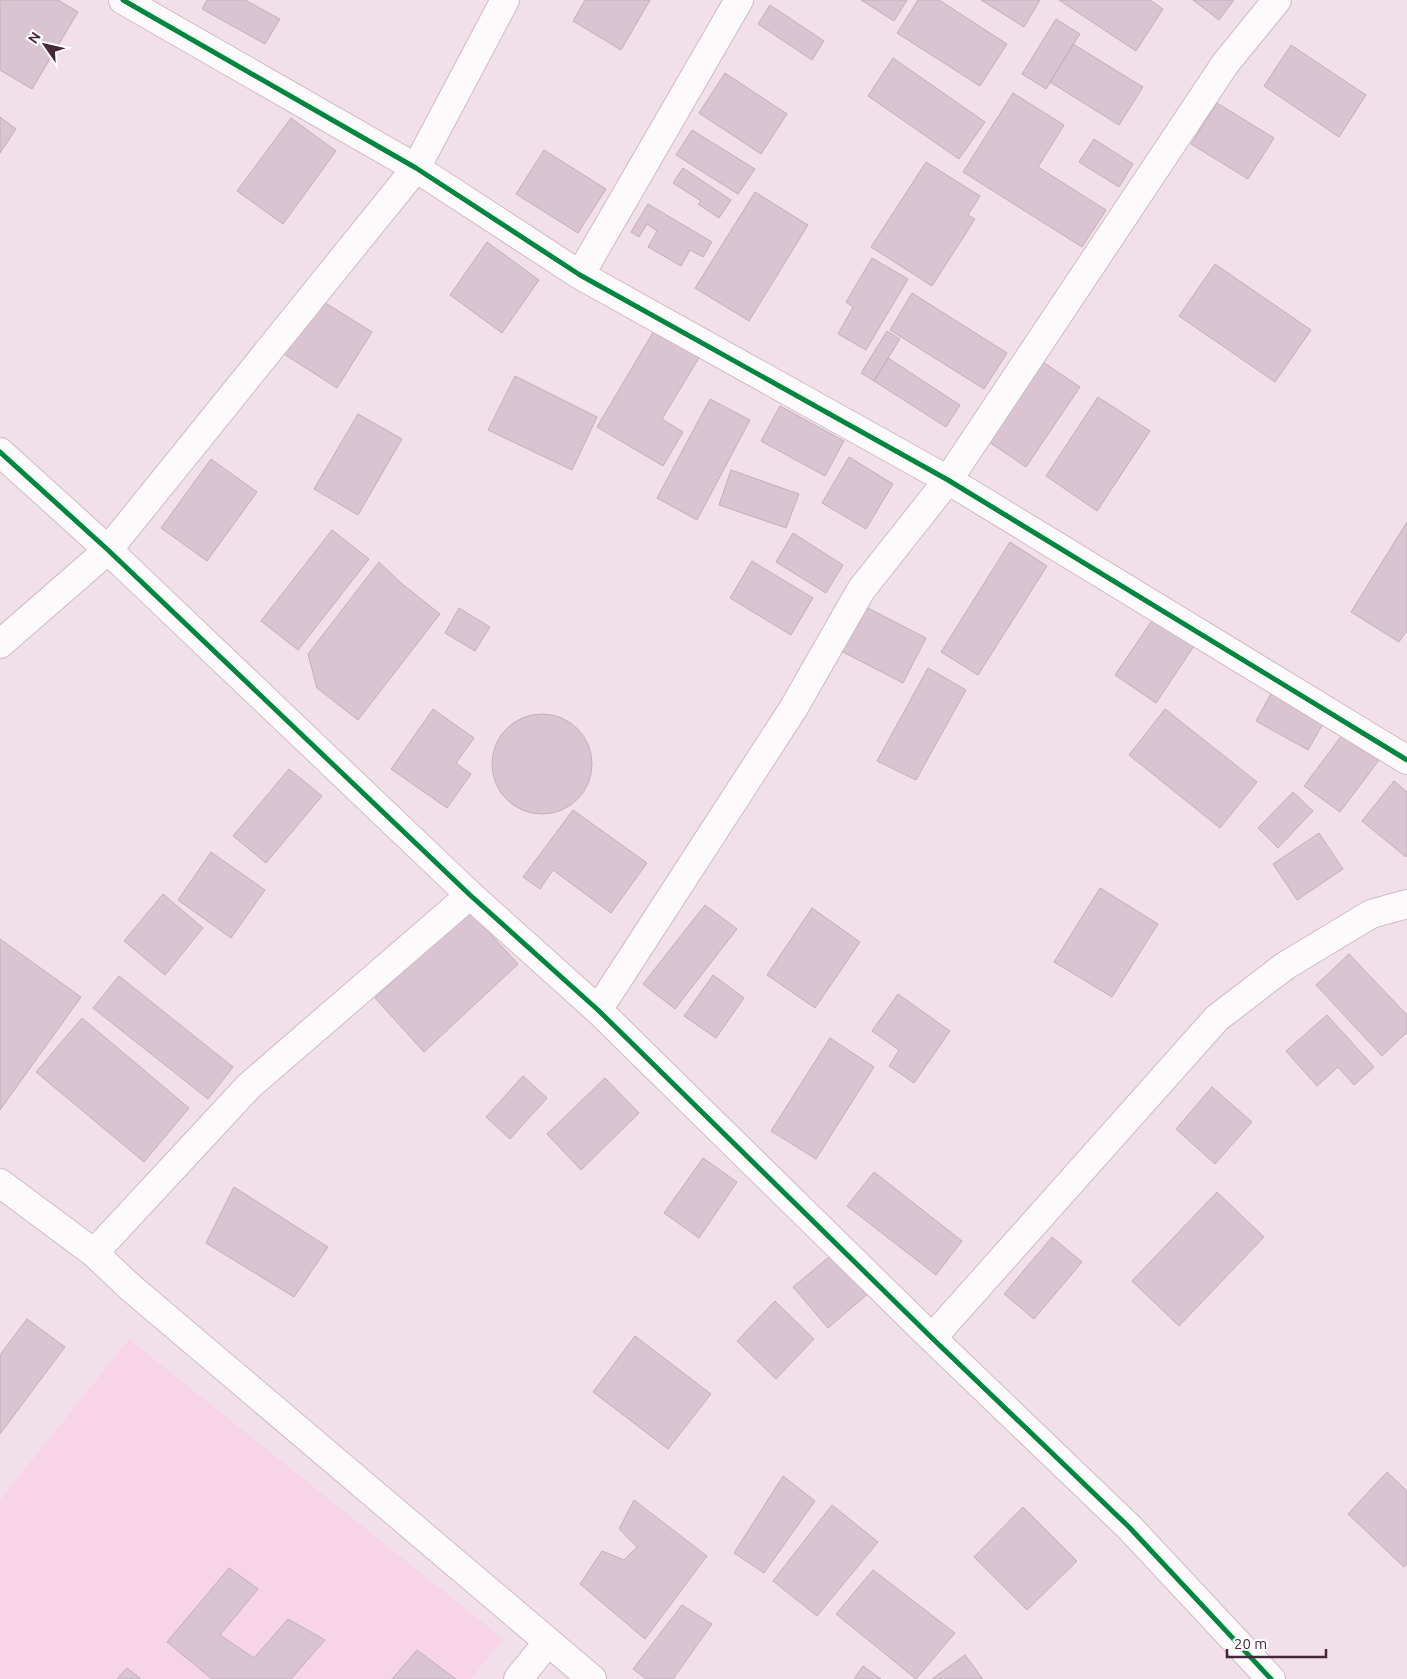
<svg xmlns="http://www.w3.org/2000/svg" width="1407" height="1679" viewBox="0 0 1407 1679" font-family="Ubuntu,sans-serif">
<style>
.built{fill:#f8d4e8}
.building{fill:#dac4d1;stroke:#c3aeba}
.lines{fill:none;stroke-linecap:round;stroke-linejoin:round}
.street-casing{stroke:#d0bac6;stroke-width:30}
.street{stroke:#fdfafc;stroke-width:28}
.cycleway-casing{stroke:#fff;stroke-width:8}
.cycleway{stroke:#00873e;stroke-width:5}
</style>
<rect width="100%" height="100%" fill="#f1e0e9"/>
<path class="built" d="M 129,1339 L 503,1639 L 471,1679 L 0,1679 L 0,1500 Z"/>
<path class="building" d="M 0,0 L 58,0 L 78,12 L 32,89 L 0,70 Z
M 207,0 L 245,0 L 280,19 L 265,44 L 202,9 Z
M 585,0 L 650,0 L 621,50 L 573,21 Z
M 861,0 L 907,0 L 894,21 Z
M 918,0 L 939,0 L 1007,44 L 980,86 L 897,33 Z
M 981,0 L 1040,0 L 1024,27 Z
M 1059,0 L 1150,0 L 1163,9 L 1136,51 Z
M 1193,0 L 1234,0 L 1219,20 Z
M 770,5 L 824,41 L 812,60 L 758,24 Z
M 1056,19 L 1080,34 L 1046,89 L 1022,74 Z
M 1073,44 L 1143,87 L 1119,125 L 1050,82 Z
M 1291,45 L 1366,95 L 1339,137 L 1264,86 Z
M 893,58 L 985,122 L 959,159 L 868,96 Z
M 725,73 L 787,114 L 761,154 L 699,113 Z
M 1013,93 L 1064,125 L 1038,167 L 1106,210 L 1082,247 L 963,172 Z
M 1217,103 L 1274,138 L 1248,179 L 1191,144 Z
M 0,117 L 16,129 L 0,153 Z
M 291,118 L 336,151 L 283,224 L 237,191 Z
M 692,130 L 755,169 L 738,194 L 676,155 Z
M 1094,139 L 1133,164 L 1119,187 L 1079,162 Z
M 544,150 L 606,189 L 578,233 L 516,194 Z
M 926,162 L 980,196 L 968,215 L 975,219 L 932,286 L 871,247 Z
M 683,168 L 731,200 L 719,218 L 698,204 L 701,201 L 673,183 Z
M 755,192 L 808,225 L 749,321 L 695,288 Z
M 648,204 L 712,242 L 703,257 L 690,250 L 681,266 L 648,247 L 657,231 L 647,224 L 639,237 L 631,232 Z
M 487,242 L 539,280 L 502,333 L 450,295 Z
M 872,258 L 908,279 L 866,350 L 838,334 L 853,307 L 846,302 Z
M 1215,264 L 1311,330 L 1275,382 L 1179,316 Z
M 912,293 L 1007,353 L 984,389 L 890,330 Z
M 319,299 L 372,332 L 337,388 L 284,354 Z
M 655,329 L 700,356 L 662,419 L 683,432 L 663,466 L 597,427 Z
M 887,331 L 900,339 L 874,381 L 861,373 Z
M 888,358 L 960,405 L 946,427 L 874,381 Z
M 1043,362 L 1080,387 L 1026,467 L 989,442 Z
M 515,376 L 597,417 L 572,470 L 488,430 Z
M 1098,397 L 1150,431 L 1097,511 L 1046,476 Z
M 710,399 L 750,420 L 697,520 L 657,498 Z
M 780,406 L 844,441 L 825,476 L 761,441 Z
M 358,414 L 402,439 L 358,515 L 314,489 Z
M 849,457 L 893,484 L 866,529 L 822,503 Z
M 211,459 L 257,492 L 207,561 L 161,528 Z
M 731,470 L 799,494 L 786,528 L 719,505 Z
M 1407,522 L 1407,630 L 1399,642 L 1351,612 Z
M 332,530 L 369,559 L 298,650 L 261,621 Z
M 793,533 L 843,565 L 826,593 L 776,562 Z
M 1010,542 L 1047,566 L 978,675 L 941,652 Z
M 752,561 L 813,598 L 791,635 L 730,598 Z
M 379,562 L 401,583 L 440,614 L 358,720 L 317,688 L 308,654 Z
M 864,606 L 926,638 L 903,683 L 841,651 Z
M 459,608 L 490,627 L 475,651 L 445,633 Z
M 1153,619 L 1194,646 L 1156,703 L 1115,675 Z
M 928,668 L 966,690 L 916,780 L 877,761 Z
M 1273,690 L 1325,720 L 1308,750 L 1256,721 Z
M 433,709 L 474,738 L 456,763 L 471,774 L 447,808 L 391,769 Z
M 1165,709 L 1257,782 L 1220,828 L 1129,755 Z
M492 764a50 50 0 1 1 100 0a50 50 0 1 1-100 0Z
M 1346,730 L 1382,756 L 1340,812 L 1304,786 Z
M 289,769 L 322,796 L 266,863 L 233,836 Z
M 1394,781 L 1407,792 L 1407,855 L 1406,857 L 1362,821 Z
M 1293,792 L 1313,811 L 1278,848 L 1258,828 Z
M 573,810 L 647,863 L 611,913 L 553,870 L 540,889 L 523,877 Z
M 1319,833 L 1343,869 L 1297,900 L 1273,864 Z
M 211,852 L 265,890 L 231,938 L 178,900 Z
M 1100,888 L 1158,924 L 1112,997 L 1054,962 Z
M 163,894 L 203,928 L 165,975 L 124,941 Z
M 705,905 L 737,929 L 675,1009 L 643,984 Z
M 812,908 L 860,942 L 815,1008 L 767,975 Z
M 469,911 L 518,964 L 424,1052 L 375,998 Z
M 0,939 L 81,997 L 0,1110 Z
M 1349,954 L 1407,1015 L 1407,1032 L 1382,1056 L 1316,985 Z
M 713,975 L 744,998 L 716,1038 L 684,1016 Z
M 119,976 L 233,1067 L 208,1099 L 93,1008 Z
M 898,994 L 950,1031 L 914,1083 L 889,1066 L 899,1050 L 872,1031 Z
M 1327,1015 L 1374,1067 L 1354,1085 L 1338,1067 L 1317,1086 L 1286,1051 Z
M 82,1018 L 189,1108 L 144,1162 L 36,1072 Z
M 830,1038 L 874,1067 L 816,1159 L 771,1131 Z
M 523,1076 L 547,1098 L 510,1139 L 486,1117 Z
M 605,1078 L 639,1113 L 581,1170 L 547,1134 Z
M 1212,1087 L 1252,1122 L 1215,1164 L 1176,1129 Z
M 703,1158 L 737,1182 L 699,1238 L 664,1213 Z
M 874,1172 L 962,1241 L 936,1275 L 847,1206 Z
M 234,1187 L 328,1247 L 294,1297 L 206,1243 Z
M 1217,1192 L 1264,1237 L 1179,1326 L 1132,1281 Z
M 1052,1237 L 1082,1262 L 1034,1319 L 1004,1294 Z
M 835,1252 L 870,1292 L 828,1328 L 793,1287 Z
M 775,1301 L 814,1339 L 776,1379 L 737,1341 Z
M 27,1319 L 65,1347 L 0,1434 L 0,1355 Z
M 635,1336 L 711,1394 L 668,1449 L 593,1392 Z
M 1387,1472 L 1407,1491 L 1407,1564 L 1404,1567 L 1348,1514 Z
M 783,1476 L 815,1501 L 764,1573 L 734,1553 Z
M 634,1500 L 707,1556 L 645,1639 L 580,1584 L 602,1551 L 624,1560 L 637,1547 L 619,1529 Z
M 832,1505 L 878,1542 L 817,1616 L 773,1581 Z
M 1023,1507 L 1077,1561 L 1027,1610 L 974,1557 Z
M 229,1568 L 258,1589 L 220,1635 L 254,1658 L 288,1619 L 325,1640 L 291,1679 L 212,1679 L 167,1642 Z
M 873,1570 L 955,1633 L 916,1679 L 836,1614 Z
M 682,1605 L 712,1624 L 673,1679 L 646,1679 L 633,1669 Z
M 417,1650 L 456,1679 L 392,1679 Z
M 965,1655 L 983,1679 L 932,1679 Z
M 863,1666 L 881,1679 L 854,1679 Z
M 127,1668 L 141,1679 L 117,1679 Z"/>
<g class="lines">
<defs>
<path id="street" d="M 123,0 L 416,168 L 580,275 L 948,480 L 1407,760
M 580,275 L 739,0
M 0,452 L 108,550 L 470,895 L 598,1010 L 932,1338 L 1129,1527 L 1271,1679
M 0,644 L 108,550 L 416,168 L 505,0
M 598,1010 L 793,709 L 861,590 L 948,480 L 1225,64 L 1277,0
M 0,1183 L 94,1253 L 130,1287 L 592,1679
M 94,1253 L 249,1086 L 470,895
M 932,1338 L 1217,1018 L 1285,966 L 1371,914 L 1407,904
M 518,1679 L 548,1642"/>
</defs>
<use href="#street" class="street-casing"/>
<use href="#street" class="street"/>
<defs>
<path id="cycleway" d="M 123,0 L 416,168 L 580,275 L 948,480 L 1407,760
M 0,452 L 108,550 L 470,895 L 598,1010 L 932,1338 L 1129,1527 L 1271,1679"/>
</defs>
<use href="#cycleway" class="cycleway-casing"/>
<use href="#cycleway" class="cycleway"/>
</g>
<g transform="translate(45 45) rotate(304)" stroke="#ffffff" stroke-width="4" paint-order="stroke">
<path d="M0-4L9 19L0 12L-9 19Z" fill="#452739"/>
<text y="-8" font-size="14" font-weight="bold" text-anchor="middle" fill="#452739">N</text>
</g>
<path d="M1227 1649v8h99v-8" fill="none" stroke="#452739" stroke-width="2.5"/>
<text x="1234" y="1649" font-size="15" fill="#452739" stroke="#ffffff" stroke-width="4" paint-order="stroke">20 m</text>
</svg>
